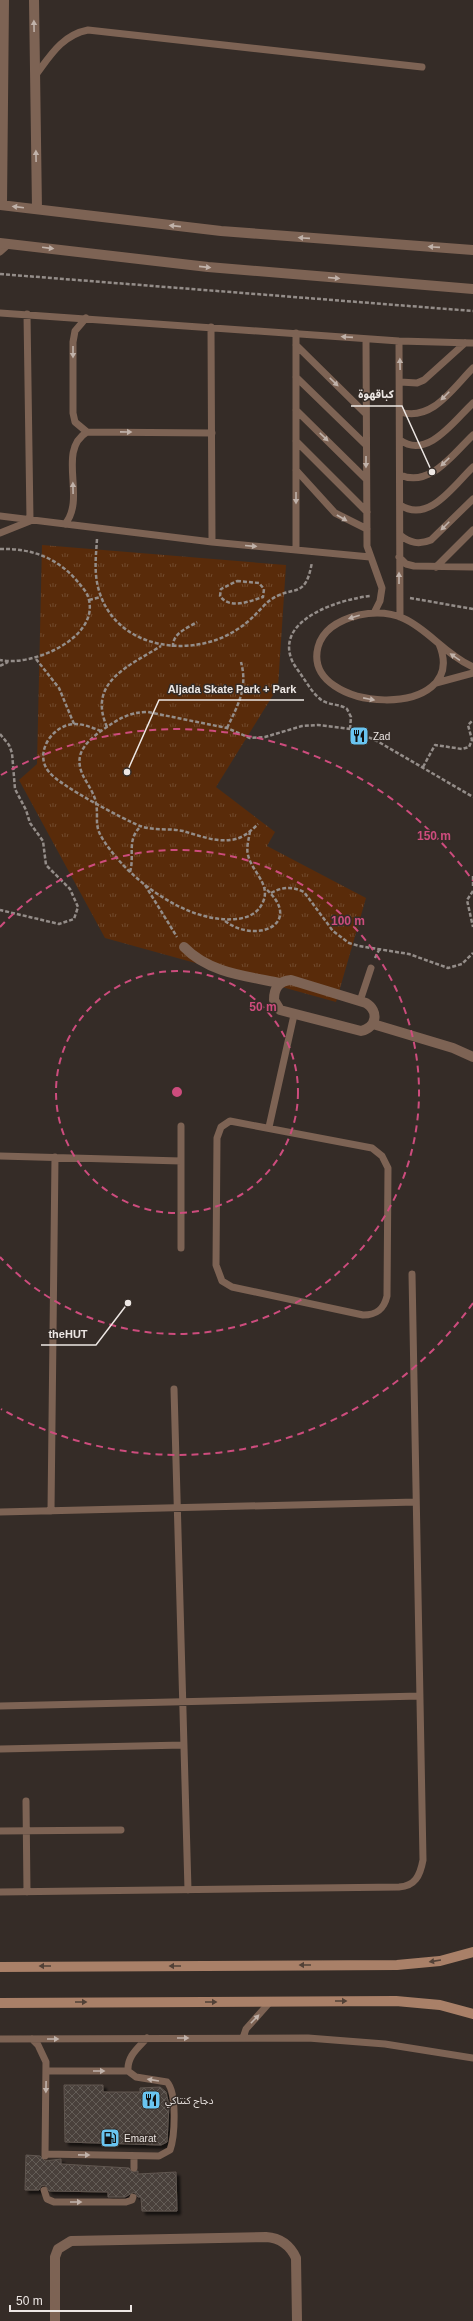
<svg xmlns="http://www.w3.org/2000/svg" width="473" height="2321" viewBox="0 0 473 2321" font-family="Helvetica,'Noto Sans Arabic',sans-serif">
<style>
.park{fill:url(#park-tufts)}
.building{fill:url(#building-cross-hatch);stroke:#605650;filter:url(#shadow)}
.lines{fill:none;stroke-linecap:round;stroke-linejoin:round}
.path{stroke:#948d89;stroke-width:2.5;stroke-dasharray:4 2;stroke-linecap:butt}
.lane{stroke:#7d6354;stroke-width:7}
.street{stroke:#7d6354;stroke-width:10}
.secondary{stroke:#a98068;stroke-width:10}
.oneway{fill:#c0b2aa}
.oneway2{fill:#524137}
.ring{fill:none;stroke:#cd4c7d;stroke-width:2;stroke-dasharray:7 5}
.labels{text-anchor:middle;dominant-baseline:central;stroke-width:3;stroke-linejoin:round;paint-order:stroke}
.poi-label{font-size:10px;fill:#ede7e4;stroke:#352c27;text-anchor:start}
.centre{fill:#cd4c7d;stroke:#352c27;stroke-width:2}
.ring-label{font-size:12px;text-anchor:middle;font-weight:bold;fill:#cd4c7d;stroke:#352c27;stroke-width:3;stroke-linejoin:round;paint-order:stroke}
.leader{fill:none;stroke:#ede7e4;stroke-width:1.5}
.callout-dot{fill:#ede7e4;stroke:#352c27;stroke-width:1.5}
.callout-label{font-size:11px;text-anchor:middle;font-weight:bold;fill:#ede7e4;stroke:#352c27;stroke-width:3;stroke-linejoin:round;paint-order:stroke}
</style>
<defs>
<pattern id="park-tufts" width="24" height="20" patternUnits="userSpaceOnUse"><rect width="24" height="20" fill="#592b0a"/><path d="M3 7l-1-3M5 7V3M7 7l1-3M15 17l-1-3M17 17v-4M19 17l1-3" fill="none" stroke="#714a2e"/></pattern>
<pattern id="building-cross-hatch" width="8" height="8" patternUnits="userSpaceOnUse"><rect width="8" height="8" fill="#49403a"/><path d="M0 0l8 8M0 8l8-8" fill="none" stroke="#645c56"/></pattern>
<filter id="shadow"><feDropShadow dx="3.5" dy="3.5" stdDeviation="1" flood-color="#0009"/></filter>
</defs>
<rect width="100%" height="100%" fill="#352c27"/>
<path class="park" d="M 42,545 L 286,565 L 278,687 L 216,787 L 275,832 L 267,846 L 366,898 L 336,1002 L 105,938 L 19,780 L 37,764 Z"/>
<path class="building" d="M 64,2085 L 103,2085 L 103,2092 L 140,2092 L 140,2088 L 160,2087 L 166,2092 L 169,2105 L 167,2142 L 161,2145 L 65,2142 Z
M 26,2155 L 40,2156 L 45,2161 L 61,2159 L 61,2164 L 129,2168 L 132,2172 L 138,2171 L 138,2174 L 176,2172 L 177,2211 L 142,2211 L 141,2197 L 138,2197 L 134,2192 L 125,2197 L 108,2197 L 108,2192 L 49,2191 L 45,2185 L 41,2186 L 39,2190 L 25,2190 Z"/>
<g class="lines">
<path class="path" d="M 0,274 L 473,311
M 97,539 C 96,555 94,571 98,587 C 111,640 169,656 216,640 C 230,635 244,626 254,616 C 259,611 264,605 269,601 C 293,583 305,602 312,562
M 0,549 C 31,548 58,558 78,582 C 82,587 88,593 89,600 C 98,639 31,667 0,660
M 237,581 L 259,583 L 264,589 L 263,597 C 250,601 230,610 220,596 L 221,589 Z
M 410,598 L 473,609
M 89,600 L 101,597
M 173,647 C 172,633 188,628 197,622
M 36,659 L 59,688 L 74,724
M 0,666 L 8,662
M 107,727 C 87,682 129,666 161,646
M 227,728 C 238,705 248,688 241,662
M 350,729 L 351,717 L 347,709 C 339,703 327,706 319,698 C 312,692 307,683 302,676 C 298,670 293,664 291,658 C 277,618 342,599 370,596
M 101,731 C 93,728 84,724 75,724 C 53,724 33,753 49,772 C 60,786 123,819 140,826 C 154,831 169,828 183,831 C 197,835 215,842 230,840 C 242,839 250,832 258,824
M 0,734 L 9,745 L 12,753 L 15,789 L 26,810 L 30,823 L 43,841 L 46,865 L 70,889 L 78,907 L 74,919 L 59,924 L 0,910
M 423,767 L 435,745 L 462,749 L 469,747 L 472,740 L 468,725 L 473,720
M 250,831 C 249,839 246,847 248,855 C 252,872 271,884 263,902 C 258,914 247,918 236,919 C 188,924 129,880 104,841 C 93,825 99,819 96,803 C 95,796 90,788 86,781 C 72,758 82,745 101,731 C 117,720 128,712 148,712 L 227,728 L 250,738 L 265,737 L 302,726 L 318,725 L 350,729 L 377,741 L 473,797
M 130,872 C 135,855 126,840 141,826
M 473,876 L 473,887
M 145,885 L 177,937
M 473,891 L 467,900 L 473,927
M 271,893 C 282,887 292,886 304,892 L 333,931 L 349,943 L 359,946 L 409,954 L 448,968 L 462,964 L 473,953
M 225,921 C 257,945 305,923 265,888
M 375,958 L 379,950"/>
<path class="lane" d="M 35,76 C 50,56 62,35 88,30 L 422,67
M 0,252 L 9,244
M 0,313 L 399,341 L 473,343
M 27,314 L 30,520
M 86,318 L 75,331 L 73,342 L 73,413 L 75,422 L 87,432 L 212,433
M 211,327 L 212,542
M 296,333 L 296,550
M 366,339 L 367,546 L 382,588 L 380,601 L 374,613
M 399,341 L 400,617
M 296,345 L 366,414
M 296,377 L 366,445
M 400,382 L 417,383 L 424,380 L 465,343
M 296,410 L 366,479
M 400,412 C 432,422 453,388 473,368
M 400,440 C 427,460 454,421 473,403
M 296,441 L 367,512
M 296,470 L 335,513 L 367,529
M 400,475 C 430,488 453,454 473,435
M 400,505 C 429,524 454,485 473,467
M 0,516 L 212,542 L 370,557
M 65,524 C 87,498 56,451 87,432
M 0,533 L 30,521
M 400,535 C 410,543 419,545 431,540 L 473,499
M 399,557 L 406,564 L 414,566 L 473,567
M 436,567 L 473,530
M 439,644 C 472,722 301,714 318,647 C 323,628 343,619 359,615 C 416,603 430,647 473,667
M 436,683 L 473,673
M 360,1001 L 371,968
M 230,1121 L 372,1148 L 382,1156 L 388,1168 L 387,1296 C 384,1309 377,1315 363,1315 L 232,1287 L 222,1281 L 216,1265 L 217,1138 L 221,1127 Z
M 181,1126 L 181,1248
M 269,1127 L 294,1015
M 0,1156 L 181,1161
M 174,1389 L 188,1890
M 51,1511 L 55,1157
M 0,1512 L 416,1502
M 0,1706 L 420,1696
M 0,1749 L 184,1745
M 26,1801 L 27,1892
M 0,1831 L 121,1830
M 0,1892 L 399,1887 C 415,1886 420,1876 423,1860 L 412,1274
M 243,2038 L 246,2029 L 270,2002
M 0,2039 L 308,2038 L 385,2044 L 473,2058
M 32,2039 L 38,2045 L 46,2062 L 45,2156
M 46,2071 L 128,2071
M 45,2154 L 159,2156 L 170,2150 C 175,2136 177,2093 167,2082 L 136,2077 L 128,2071 C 127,2056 138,2048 147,2038
M 134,2168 L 134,2156
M 44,2190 L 47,2199 L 54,2202 L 126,2202 L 132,2200 L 133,2197"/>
<path class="street" d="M 34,0 L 37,209
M 0,205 L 221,231 L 473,250
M 2,205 L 4,0
M 0,243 L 208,267 L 473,289
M 184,947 C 209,973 246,976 280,983
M 291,980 L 366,1003 C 379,1011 377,1027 361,1031 L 280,1010 L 274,1000 C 274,988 279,981 291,980 Z
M 373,1024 L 453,1048 L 473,1057
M 55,2321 L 55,2257 L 58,2249 L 71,2241 L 266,2237 C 281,2238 290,2245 296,2258 L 297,2321"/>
<path class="secondary" d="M 0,1967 L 397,1965 L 440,1961 L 473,1952
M 0,2003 L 396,2001 L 440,2005 L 473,2014"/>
</g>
<defs><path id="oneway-solid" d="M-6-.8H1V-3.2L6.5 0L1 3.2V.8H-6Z"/></defs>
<g class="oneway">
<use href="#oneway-solid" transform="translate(34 26) rotate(-91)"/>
<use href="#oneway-solid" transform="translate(36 156) rotate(-91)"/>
<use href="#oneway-solid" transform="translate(18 207) rotate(-173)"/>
<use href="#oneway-solid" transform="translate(175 226) rotate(-174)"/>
<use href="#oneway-solid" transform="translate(304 238) rotate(-176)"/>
<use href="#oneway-solid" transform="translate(434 247) rotate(-176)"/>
<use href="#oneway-solid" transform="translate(48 248) rotate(7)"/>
<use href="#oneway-solid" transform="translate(205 267) rotate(6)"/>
<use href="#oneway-solid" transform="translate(334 278) rotate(5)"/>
<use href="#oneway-solid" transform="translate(347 337) rotate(-176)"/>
<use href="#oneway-solid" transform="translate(73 352) rotate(90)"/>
<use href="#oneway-solid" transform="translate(400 364) rotate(-91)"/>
<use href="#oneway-solid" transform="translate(334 382) rotate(44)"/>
<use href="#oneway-solid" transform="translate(445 396) rotate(135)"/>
<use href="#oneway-solid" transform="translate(126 432) rotate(1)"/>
<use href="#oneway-solid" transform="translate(324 437) rotate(44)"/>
<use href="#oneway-solid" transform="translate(366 462) rotate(90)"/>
<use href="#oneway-solid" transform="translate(445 462) rotate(136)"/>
<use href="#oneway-solid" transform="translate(73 488) rotate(-91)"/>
<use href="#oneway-solid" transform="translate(296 498) rotate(90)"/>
<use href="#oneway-solid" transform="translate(342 518) rotate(30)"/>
<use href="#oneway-solid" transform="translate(445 526) rotate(135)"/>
<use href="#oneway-solid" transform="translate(251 546) rotate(5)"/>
<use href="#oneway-solid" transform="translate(399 578) rotate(-90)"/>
<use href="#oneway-solid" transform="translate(354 617) rotate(163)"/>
<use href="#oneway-solid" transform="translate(455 657) rotate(-146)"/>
<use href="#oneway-solid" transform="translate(369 699) rotate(11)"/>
<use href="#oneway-solid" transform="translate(255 2019) rotate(-46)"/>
<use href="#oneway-solid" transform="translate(183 2038)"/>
<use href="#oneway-solid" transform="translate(53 2039)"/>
<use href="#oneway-solid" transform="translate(99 2071)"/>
<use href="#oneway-solid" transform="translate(153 2080) rotate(-171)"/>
<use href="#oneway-solid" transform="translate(46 2087) rotate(91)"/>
<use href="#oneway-solid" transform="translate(84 2155) rotate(1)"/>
<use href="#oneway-solid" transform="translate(76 2202)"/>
</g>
<g class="oneway2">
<use href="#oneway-solid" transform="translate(435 1961) rotate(171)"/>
<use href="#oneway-solid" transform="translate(305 1965) rotate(180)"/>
<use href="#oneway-solid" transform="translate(45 1966) rotate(180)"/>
<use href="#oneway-solid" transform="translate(175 1966) rotate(180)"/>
<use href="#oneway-solid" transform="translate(341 2001)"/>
<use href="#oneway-solid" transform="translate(81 2002)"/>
<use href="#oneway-solid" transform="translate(211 2002)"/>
</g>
<g class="ring">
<circle cx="177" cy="1092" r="121"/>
<path d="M0 927A242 242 0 1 1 0 1257"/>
<path d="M473 1303A363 363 0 0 1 1 1409M1 775A363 363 0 0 1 473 881"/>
</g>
<defs>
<symbol id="restaurant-square" viewBox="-11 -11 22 22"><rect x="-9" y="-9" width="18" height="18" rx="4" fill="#69c4f0" stroke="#352c27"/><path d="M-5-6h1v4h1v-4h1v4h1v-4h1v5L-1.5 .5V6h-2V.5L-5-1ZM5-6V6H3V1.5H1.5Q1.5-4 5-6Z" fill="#111"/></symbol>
<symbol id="fuel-square" viewBox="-11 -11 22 22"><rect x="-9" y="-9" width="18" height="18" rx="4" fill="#69c4f0" stroke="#352c27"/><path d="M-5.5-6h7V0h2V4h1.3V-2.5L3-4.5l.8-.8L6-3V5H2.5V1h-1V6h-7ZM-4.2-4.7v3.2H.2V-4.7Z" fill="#111"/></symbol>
</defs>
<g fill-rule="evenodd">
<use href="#restaurant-square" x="348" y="725" width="22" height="22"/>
<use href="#restaurant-square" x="140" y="2089" width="22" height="22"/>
<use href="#fuel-square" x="99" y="2127" width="22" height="22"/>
</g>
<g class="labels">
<g class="poi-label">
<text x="373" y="736">Zad</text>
<text x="165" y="2100">دجاج كنتاكي</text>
<text x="124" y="2138">Emarat</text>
</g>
</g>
<circle cx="177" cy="1092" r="6" class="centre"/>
<g class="ring-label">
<text x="434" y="840">150 m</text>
<text x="348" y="925">100 m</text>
<text x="263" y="1011">50 m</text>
</g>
<path class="leader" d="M432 472L402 406H351M127 772L159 700H304M128 1303L96 1345H41"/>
<g class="callout-dot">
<circle cx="432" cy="472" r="4"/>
<circle cx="127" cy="772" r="4"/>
<circle cx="128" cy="1303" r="4"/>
</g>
<g class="callout-label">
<text x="376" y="398">كباقهوة</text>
<text x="232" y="693">Aljada Skate Park + Park</text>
<text x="68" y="1338">theHUT</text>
</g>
<path d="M10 2305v6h121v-6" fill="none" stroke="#ede7e4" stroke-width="2"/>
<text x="16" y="2305" font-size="12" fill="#ede7e4" stroke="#352c27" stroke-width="3" paint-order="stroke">50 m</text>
</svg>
